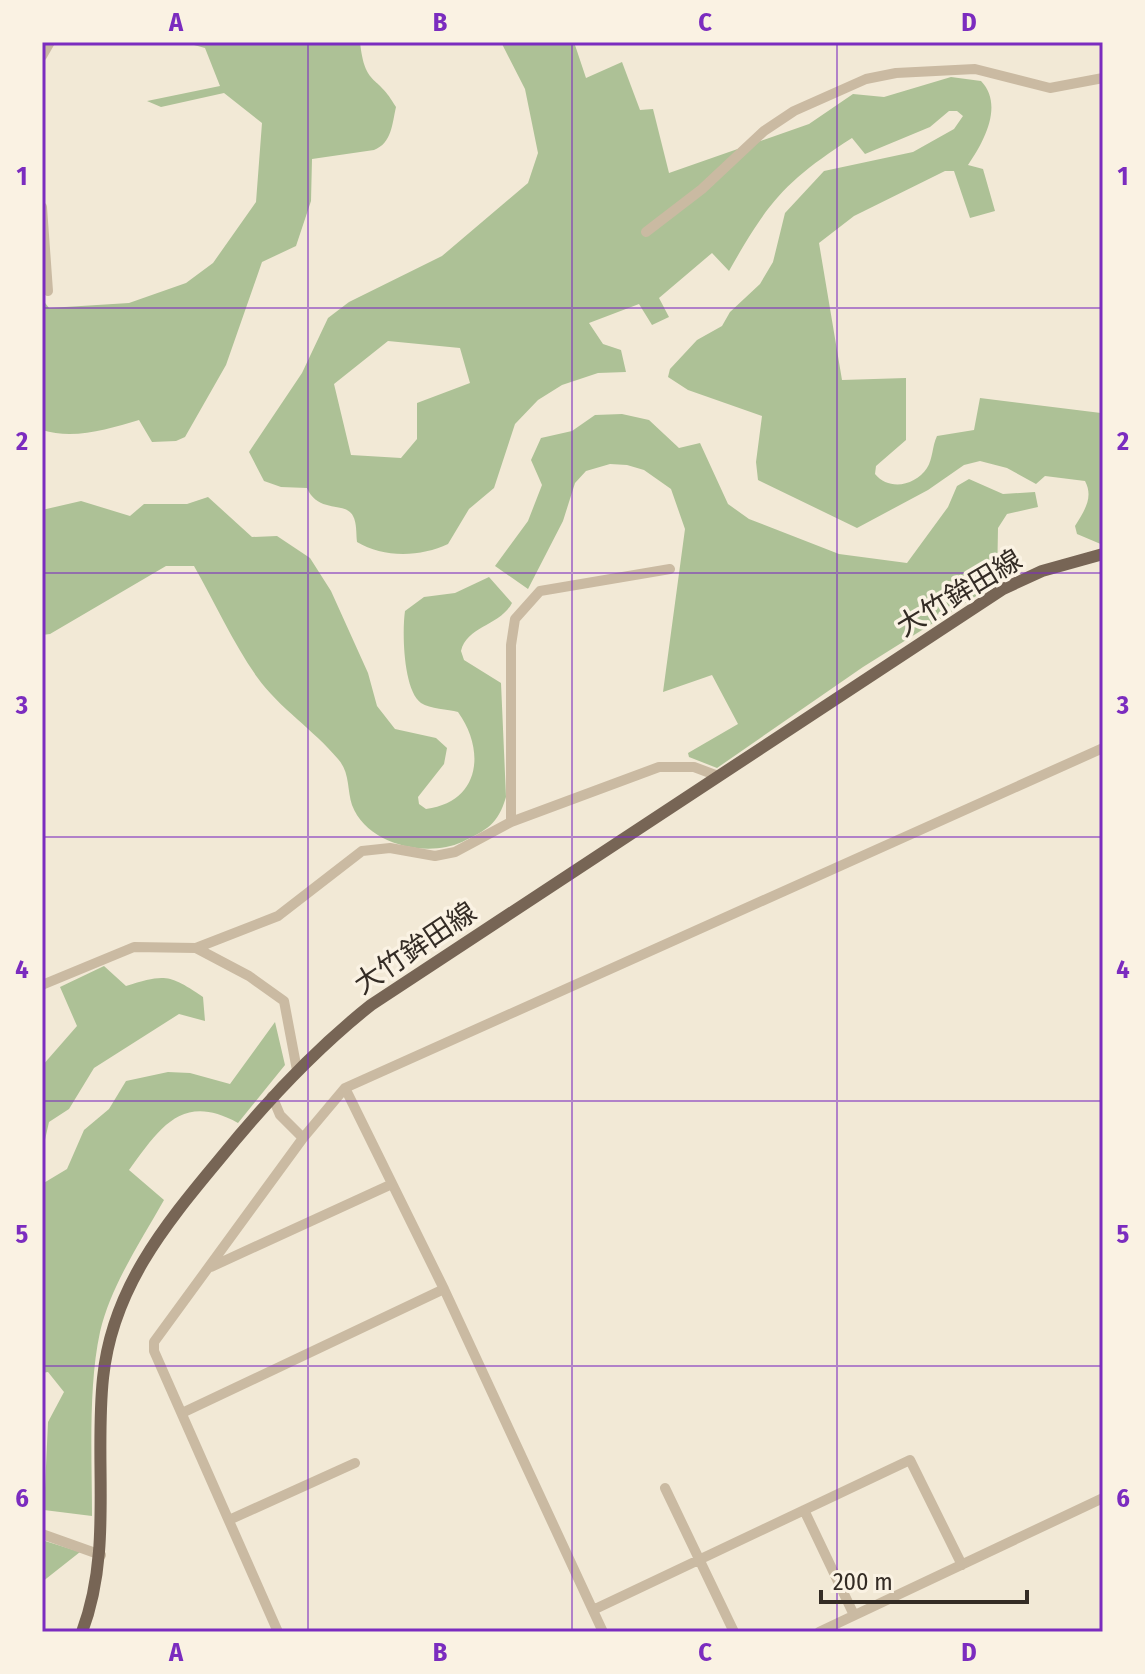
<svg xmlns="http://www.w3.org/2000/svg" width="1145" height="1674" viewBox="0 0 1145 1674" font-family="'Fira Sans Condensed','Noto Sans JP',sans-serif">
<style>
.green{fill:#adc196;fill-rule:evenodd}
.lines{fill:none;stroke-linecap:round;stroke-linejoin:round}
.minor{stroke:#cabaa2;stroke-width:10}
.major{stroke:#776555;stroke-width:12}
.grid{fill:none;stroke:#7b2cbf;stroke-width:2;stroke-opacity:0.55}
.labels{text-anchor:middle;dominant-baseline:central;stroke-width:7;stroke-linejoin:round;paint-order:stroke}
.street-label{font-size:28px;fill:#342c25;stroke:#faf2e3}
.neatline{fill:none;stroke:#7b2cbf;stroke-width:3}
.grid-label{font-size:26px;text-anchor:middle;font-weight:bold;fill:#7b2cbf}
</style>
<rect width="100%" height="100%" fill="#f2e9d6"/>
<path class="green" d="M 183,42 L 360,42 C 365,88 377,73 396,107 C 392,124 392,143 374,150 L 312,159 L 311,201 L 296,246 L 262,262 L 226,365 L 185,437 L 176,441 L 152,442 L 139,420 C 108,429 74,440 42,430 L 42,299 L 49,308 L 129,303 L 186,283 L 213,263 L 256,202 L 262,123 L 224,93 L 161,107 L 147,101 L 220,86 L 205,48 Z
M 501,42 L 574,42 L 586,78 L 622,62 L 640,110 L 653,109 L 669,173 L 809,124 L 853,94 L 884,97 L 951,77 L 981,81 C 1004,105 984,142 968,165 L 983,169 L 995,211 L 970,218 L 954,171 L 945,171 L 854,216 L 819,243 L 842,380 L 906,378 L 906,440 L 876,466 L 875,474 C 889,491 915,486 927,468 C 933,459 932,446 937,436 L 974,430 L 980,398 L 1101,413 L 1103,545 L 1077,534 L 1075,526 C 1084,511 1094,498 1085,481 L 1045,476 L 1036,484 L 1007,468 L 980,461 L 964,465 L 928,490 L 857,528 L 758,480 L 756,462 L 762,416 L 688,390 L 668,377 L 670,369 L 697,340 L 722,326 L 730,312 L 760,284 L 773,262 L 785,213 L 824,171 L 913,152 L 954,129 L 963,116 L 957,111 L 949,111 L 930,127 L 865,154 L 852,138 C 785,181 768,202 729,271 L 712,253 L 659,298 L 669,317 L 652,325 L 639,304 L 589,323 L 603,344 L 621,350 L 626,372 L 598,373 L 562,385 L 538,400 L 515,424 L 494,488 L 469,509 L 448,544 C 421,557 383,558 357,542 C 356,534 357,523 353,516 C 346,501 318,514 307,488 L 281,487 L 264,481 L 249,452 L 302,373 L 328,318 L 349,302 L 442,256 L 528,183 L 538,153 L 525,89 ZM 388,341 L 460,348 L 470,383 L 417,403 L 417,439 L 401,458 L 351,455 L 334,384 Z
M 622,414 L 649,420 L 679,448 L 700,443 L 728,504 L 749,519 L 839,554 L 907,563 L 948,507 L 957,486 L 969,479 L 1003,494 L 1035,492 L 1038,507 L 1007,514 L 998,528 L 997,583 L 863,667 L 717,768 L 689,757 L 688,753 L 738,724 L 712,675 L 663,692 L 685,529 L 671,489 L 644,470 L 627,465 L 610,464 L 586,471 L 575,483 L 563,521 L 528,589 L 495,566 L 528,521 L 542,485 L 531,460 L 541,438 L 572,431 L 595,415 Z
M 208,497 L 252,537 L 277,536 L 310,558 L 331,591 L 368,673 L 377,706 L 395,729 L 436,738 L 447,748 L 444,764 L 418,797 L 419,804 L 426,809 C 480,802 486,751 458,712 C 448,709 430,709 421,703 C 403,690 402,631 405,611 L 424,597 L 455,593 L 489,577 L 512,603 C 500,626 467,626 461,651 L 464,660 L 501,683 L 506,797 C 498,824 487,830 462,842 C 427,858 367,845 352,805 C 347,790 350,772 338,759 C 314,730 279,708 257,677 C 233,643 215,603 194,566 L 166,566 L 50,634 L 42,635 L 42,510 L 81,501 L 130,516 L 144,504 L 187,504 Z
M 104,966 L 126,986 C 165,974 169,974 203,997 L 205,1021 L 179,1014 L 94,1068 L 69,1109 L 49,1122 L 42,1153 L 42,1066 L 77,1026 L 60,987 Z
M 275,1022 L 285,1065 L 238,1123 C 182,1092 160,1128 129,1170 L 164,1200 C 141,1241 111,1285 100,1332 C 88,1387 92,1460 92,1516 L 44,1510 L 48,1422 L 64,1392 L 48,1372 L 42,1373 L 42,1184 L 67,1169 L 84,1130 L 109,1109 L 126,1081 L 168,1072 L 190,1073 L 230,1084 Z
M 42,1540 L 80,1552 L 42,1582 Z"/>
<g class="lines">
<path class="minor" d="M 42,56 L 50,42
M 42,207 L 48,291
M 646,232 L 702,189 L 764,131 L 794,111 L 866,79 L 896,73 L 975,69 L 1050,88 L 1103,78
M 511,822 L 511,645 L 515,619 L 540,591 L 670,569
M 196,948 L 249,976 L 284,1001 L 297,1070
M 42,985 L 134,947 L 196,948 L 278,916 L 362,851 L 390,848 L 435,856 L 455,852 L 511,822 L 659,767 L 694,767 L 718,776
M 345,1088 L 444,1289 L 603,1632
M 272,1096 L 280,1115 L 303,1138
M 211,1267 L 392,1184
M 182,1413 L 444,1289
M 665,1488 L 734,1632
M 804,1510 L 854,1615
M 229,1520 L 355,1463
M 42,1534 L 101,1555
M 593,1610 L 910,1460 L 962,1565
M 278,1632 L 154,1351 L 154,1342 L 303,1138 L 345,1088 L 1103,748
M 819,1632 L 1103,1498"/>
<path class="major" d="M 82,1632 C 113,1550 94,1464 103,1378 C 112,1290 163,1227 218,1161 C 264,1104 313,1051 371,1005 L 1003,589 L 1042,571 L 1103,554"/>
</g>
<path class="grid" d="M 308,42 L 308,1632M 572,42 L 572,1632M 837,42 L 837,1632M 42,308 L 1103,308M 42,573 L 1103,573M 42,837 L 1103,837M 42,1101 L 1103,1101M 42,1366 L 1103,1366"/>
<g class="labels">
<g class="street-label">
<text transform="translate(959 593) rotate(-31)">大竹鉾田線</text>
<text transform="translate(415 948) rotate(-34)">大竹鉾田線</text>
</g>
</g>
<rect width="1145" height="1674" fill="none" stroke="#faf2e3" stroke-width="88"/>
<path d="M821 1590v12h206v-12" fill="none" stroke="#342c25" stroke-width="4"/>
<text x="833" y="1590" font-size="24" fill="#342c25" stroke="#faf2e3" stroke-width="6" paint-order="stroke">200 m</text>
<rect x="44" y="44" width="1057" height="1586" class="neatline"/>
<g class="grid-label">
<text x="176" y="31">A</text>
<text x="440" y="31">B</text>
<text x="705" y="31">C</text>
<text x="969" y="31">D</text>
<text x="22" y="185">1</text>
<text x="1123" y="185">1</text>
<text x="22" y="450">2</text>
<text x="1123" y="450">2</text>
<text x="22" y="714">3</text>
<text x="1123" y="714">3</text>
<text x="22" y="978">4</text>
<text x="1123" y="978">4</text>
<text x="22" y="1243">5</text>
<text x="1123" y="1243">5</text>
<text x="22" y="1507">6</text>
<text x="1123" y="1507">6</text>
<text x="176" y="1661">A</text>
<text x="440" y="1661">B</text>
<text x="705" y="1661">C</text>
<text x="969" y="1661">D</text>
</g>
</svg>
